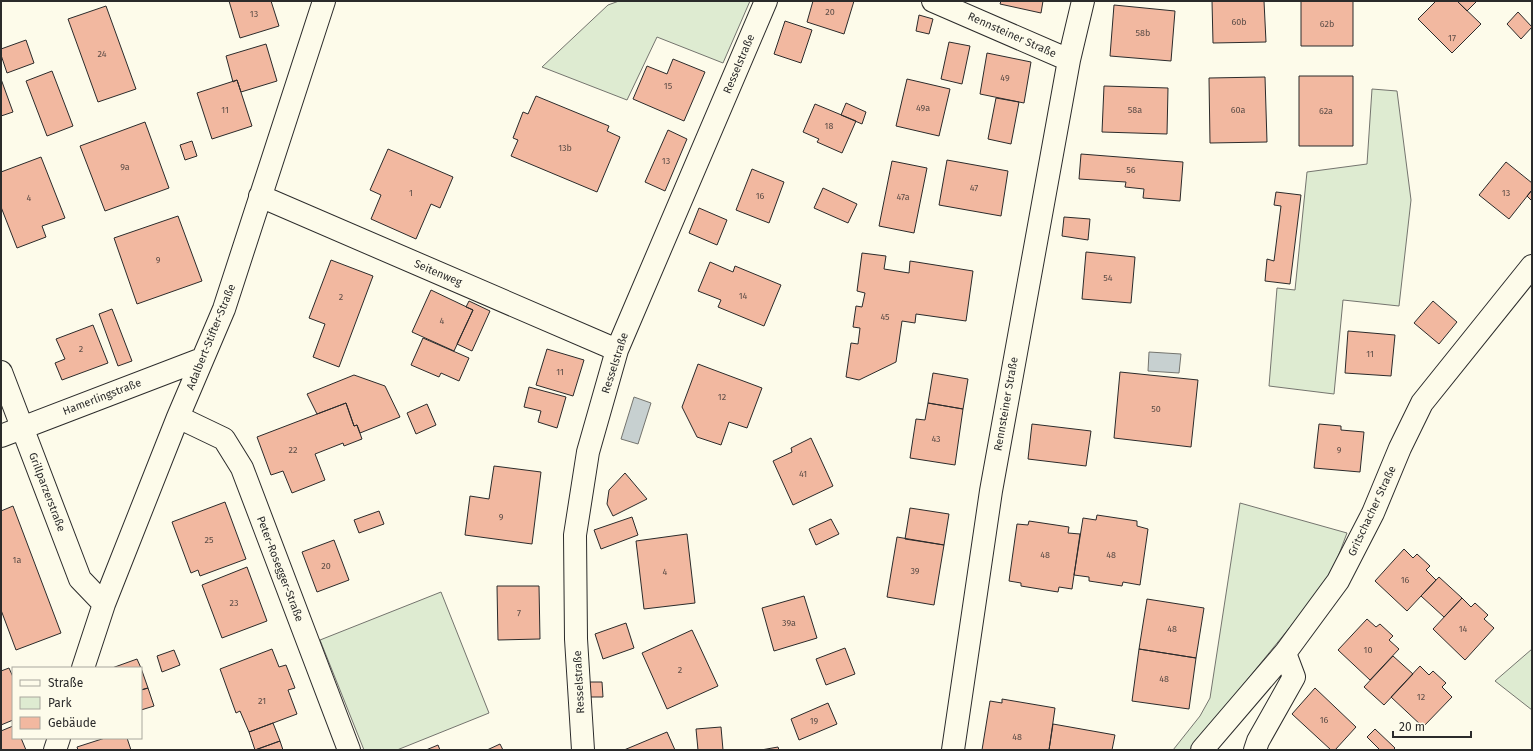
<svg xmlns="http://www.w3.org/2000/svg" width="1533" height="751" viewBox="0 0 1533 751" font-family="'Fira Sans',sans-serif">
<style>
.green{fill:#deebd1;stroke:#74746e}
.water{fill:#c7d0d0;stroke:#74746e}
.building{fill:#f2b8a0;stroke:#2b2b2b}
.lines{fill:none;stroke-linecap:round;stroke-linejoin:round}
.minor-casing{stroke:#2b2b2b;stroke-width:24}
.minor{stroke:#fdfbea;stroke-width:22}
.labels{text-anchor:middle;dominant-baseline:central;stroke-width:3;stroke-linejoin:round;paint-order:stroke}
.number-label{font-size:9px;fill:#5d4e48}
.street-label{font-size:11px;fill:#2b2b2b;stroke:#fdfbea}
</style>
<rect width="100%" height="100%" fill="#fdfbea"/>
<path class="green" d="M 619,1 L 750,1 L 723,63 L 657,37 L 627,100 L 542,67 L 608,5 Z
M 1372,89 L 1397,91 L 1411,200 L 1399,306 L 1343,300 L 1334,394 L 1269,386 L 1277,288 L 1295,290 L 1307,172 L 1367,164 Z
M 1240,503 L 1347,533 L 1330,578 L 1190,750 L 1173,750 L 1200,716 L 1210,698 Z
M 441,592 L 489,713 L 397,750 L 364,750 L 320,640 Z
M 1532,649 L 1532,710 L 1495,681 Z"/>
<path class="water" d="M 1149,352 L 1181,354 L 1179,373 L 1148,371 Z
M 634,397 L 651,403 L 638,444 L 621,439 Z"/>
<path class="building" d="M 229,1 L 271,1 L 279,26 L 240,38 Z
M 813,1 L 854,1 L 844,34 L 807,22 Z
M 1001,1 L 1043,1 L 1041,13 L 1000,4 Z
M 1212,1 L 1264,1 L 1266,42 L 1213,43 Z
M 1301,1 L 1353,1 L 1353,46 L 1301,46 Z
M 1436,1 L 1457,1 L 1481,24 L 1452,53 L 1418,19 Z
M 1457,1 L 1477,1 L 1467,11 Z
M 1114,5 L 1175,11 L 1171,61 L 1110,56 Z
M 106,6 L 136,89 L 98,102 L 68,19 Z
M 1518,12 L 1532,27 L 1521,39 L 1507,24 Z
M 919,15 L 933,19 L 929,34 L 916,31 Z
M 785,21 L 812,30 L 801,63 L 774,54 Z
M 26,40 L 34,63 L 7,73 L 1,55 L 1,49 Z
M 949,42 L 970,46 L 962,84 L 941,79 Z
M 266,44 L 277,81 L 241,92 L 237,80 L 233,82 L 226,56 Z
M 987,53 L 1031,62 L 1024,103 L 980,94 Z
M 673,59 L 705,72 L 684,121 L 633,99 L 647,66 L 667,74 Z
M 52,71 L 73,126 L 47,136 L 26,81 Z
M 1299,76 L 1353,76 L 1353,146 L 1299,146 Z
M 1265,77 L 1267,142 L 1210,143 L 1209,78 Z
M 1,79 L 13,112 L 1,116 Z
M 907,79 L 950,89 L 939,136 L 896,126 Z
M 237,80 L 252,126 L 212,139 L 197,93 Z
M 1104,86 L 1168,88 L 1167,134 L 1102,132 Z
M 536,96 L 609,126 L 607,131 L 620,137 L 597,192 L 511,156 L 518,140 L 513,138 L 523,112 L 528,114 Z
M 996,98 L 1019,102 L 1011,144 L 988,139 Z
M 846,103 L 866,112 L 862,124 L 841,115 Z
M 815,104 L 856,121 L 842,153 L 817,142 L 819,139 L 803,132 Z
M 145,122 L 169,188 L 105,211 L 80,146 Z
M 668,130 L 687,139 L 665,191 L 645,182 Z
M 192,141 L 197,156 L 185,160 L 180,145 Z
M 388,149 L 453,177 L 440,208 L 431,204 L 416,239 L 371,219 L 381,195 L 370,190 Z
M 1081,154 L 1183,162 L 1180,201 L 1143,198 L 1144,189 L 1125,187 L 1126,182 L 1079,179 Z
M 41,157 L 65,218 L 42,226 L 46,237 L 17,248 L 1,207 L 1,172 Z
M 947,160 L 1008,171 L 1001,216 L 939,205 Z
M 892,161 L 927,168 L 914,233 L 879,226 Z
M 1506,162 L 1532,183 L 1532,190 L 1509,219 L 1479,195 Z
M 752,169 L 784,182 L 769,223 L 736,210 Z
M 823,188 L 857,204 L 848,223 L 814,208 Z
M 1532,190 L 1532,201 L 1527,196 Z
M 1276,192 L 1301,195 L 1290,284 L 1265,281 L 1267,259 L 1274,261 L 1281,206 L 1274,205 Z
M 699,208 L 727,220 L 717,245 L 689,233 Z
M 178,216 L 202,281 L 137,304 L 114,238 Z
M 1064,217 L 1090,219 L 1088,240 L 1062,236 Z
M 1086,252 L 1135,257 L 1131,303 L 1082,299 Z
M 862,253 L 886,256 L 884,269 L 909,273 L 910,261 L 973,271 L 966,321 L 916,314 L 915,323 L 902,321 L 896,362 L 859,380 L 846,377 L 851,343 L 858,344 L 860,328 L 853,327 L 856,306 L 862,307 L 865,293 L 857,291 Z
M 331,260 L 373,276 L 339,367 L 313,357 L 325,324 L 309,318 Z
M 710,262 L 733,272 L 735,266 L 781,285 L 764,326 L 718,307 L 721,300 L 698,291 Z
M 431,290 L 473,310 L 454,351 L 412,332 Z
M 469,301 L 490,311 L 472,351 L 457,344 L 473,310 L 466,307 Z
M 1433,301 L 1457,322 L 1439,344 L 1414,323 Z
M 112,309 L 132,361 L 118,366 L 99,314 Z
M 93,325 L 108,363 L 62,380 L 55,363 L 65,359 L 56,339 Z
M 1348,331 L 1395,335 L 1391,376 L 1345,373 Z
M 423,338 L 469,358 L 459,381 L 441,373 L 439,377 L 411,365 Z
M 547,349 L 584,360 L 573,396 L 536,385 Z
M 698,364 L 762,388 L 747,428 L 729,422 L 721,445 L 697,437 L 682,407 Z
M 1120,372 L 1198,380 L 1191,447 L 1114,438 Z
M 933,373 L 968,379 L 963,409 L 928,403 Z
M 354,375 L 385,386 L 400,417 L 360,433 L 357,425 L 354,426 L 346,403 L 317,414 L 307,394 Z
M 529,387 L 566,397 L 557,428 L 538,422 L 541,411 L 524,407 Z
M 346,403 L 354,426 L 357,425 L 362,439 L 344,446 L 343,443 L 315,454 L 325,480 L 292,493 L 283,471 L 271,475 L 257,437 Z
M 928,403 L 963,409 L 955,465 L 910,458 L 916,419 L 925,420 Z
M 427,404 L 436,425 L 416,434 L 407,413 Z
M 1032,424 L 1091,431 L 1086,466 L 1028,459 Z
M 1319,424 L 1341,426 L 1341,430 L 1364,432 L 1360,472 L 1314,468 Z
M 811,438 L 833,486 L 793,505 L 773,461 L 792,452 L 791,448 Z
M 494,466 L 541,472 L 532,544 L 465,535 L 470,496 L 489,499 Z
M 625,473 L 647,499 L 613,516 L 607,504 L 609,490 Z
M 225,502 L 246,559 L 200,576 L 198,570 L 191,573 L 172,522 Z
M 13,506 L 61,633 L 16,650 L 1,610 L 1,511 Z
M 910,508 L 949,514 L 944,545 L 905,539 Z
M 379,511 L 384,524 L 359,533 L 354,520 Z
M 1097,515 L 1137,521 L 1137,526 L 1148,529 L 1140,585 L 1123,582 L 1122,586 L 1089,581 L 1089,577 L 1074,575 L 1083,518 L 1096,520 Z
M 632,517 L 638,535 L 601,549 L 594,530 Z
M 831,519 L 839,534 L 816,545 L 809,529 Z
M 1029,521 L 1069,527 L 1068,533 L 1080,534 L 1072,589 L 1059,587 L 1058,592 L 1021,586 L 1021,583 L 1009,581 L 1017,524 L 1028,525 Z
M 687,534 L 695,603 L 644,609 L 636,541 Z
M 897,537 L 944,545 L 934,605 L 887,597 Z
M 334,540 L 349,580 L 317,592 L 302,552 Z
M 1404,549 L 1413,558 L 1417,554 L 1430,566 L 1426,570 L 1436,580 L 1407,611 L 1375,581 Z
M 247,567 L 267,621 L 222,638 L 202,585 Z
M 1439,577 L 1462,598 L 1444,617 L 1421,596 Z
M 497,586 L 539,586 L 540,639 L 498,640 Z
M 804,596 L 817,638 L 774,651 L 762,608 Z
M 1462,598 L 1471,607 L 1475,603 L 1488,615 L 1484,619 L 1494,628 L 1465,660 L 1433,629 Z
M 1147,599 L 1204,608 L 1196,658 L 1139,649 Z
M 1367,619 L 1376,627 L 1380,624 L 1393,636 L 1389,640 L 1399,649 L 1370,680 L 1338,650 Z
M 626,623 L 634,648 L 603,659 L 595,634 Z
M 692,630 L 718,686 L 667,709 L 642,653 Z
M 845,648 L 855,674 L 826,685 L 816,659 Z
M 272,649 L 279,667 L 286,665 L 295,688 L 288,690 L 297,714 L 249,732 L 240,711 L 236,713 L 220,669 Z
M 1139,649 L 1196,658 L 1189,709 L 1132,701 Z
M 174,650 L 180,665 L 162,672 L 157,656 Z
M 1393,656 L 1413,674 L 1384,705 L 1364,687 Z
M 137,659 L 141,668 L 112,668 Z
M 1420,666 L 1429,675 L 1433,671 L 1446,683 L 1442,687 L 1452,697 L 1423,727 L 1391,697 Z
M 9,668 L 13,677 L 13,720 L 1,725 L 1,671 Z
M 141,668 L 148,688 L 141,690 Z
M 588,682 L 602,682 L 603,697 L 589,697 Z
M 148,688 L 154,706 L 141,710 L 141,690 Z
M 1315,688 L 1356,727 L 1335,750 L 1331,750 L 1292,714 Z
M 1002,699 L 1055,708 L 1049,750 L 982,750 L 990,701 L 1002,703 Z
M 828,703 L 837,724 L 799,740 L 791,719 Z
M 273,723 L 280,741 L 255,750 L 249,732 Z
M 1053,724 L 1115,735 L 1112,750 L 1049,750 Z
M 13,726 L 13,738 L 21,738 L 26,750 L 1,750 L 1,731 Z
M 721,727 L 723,750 L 698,750 L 696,729 Z
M 1375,729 L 1395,748 L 1393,750 L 1380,750 L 1367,737 Z
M 667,732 L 675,750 L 624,750 Z
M 105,738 L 127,738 L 131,750 L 78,750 L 77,747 Z
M 280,741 L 283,750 L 255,750 Z
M 500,744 L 503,750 L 487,750 Z
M 438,745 L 440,750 L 426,750 Z
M 778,747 L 779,750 L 761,750 Z"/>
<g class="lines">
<defs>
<path id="minor" d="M 933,1 L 1069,60
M 260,196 L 617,350
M 1,372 L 80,579 L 104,604
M 178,417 L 224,439 L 242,468 L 349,750
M 1,436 L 202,359
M 83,668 L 104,604 L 178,417 L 224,309 L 324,1
M 55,750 L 59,738
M 583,750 L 576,639 L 575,535 L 588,452 L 617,350 L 766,1
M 953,750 L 991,491 L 1069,60 L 1083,1
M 1202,750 L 1285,653 L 1338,581 L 1373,513 L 1400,448 L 1422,403 L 1532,266
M 1255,750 L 1258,741 L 1294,677 L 1285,653"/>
</defs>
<use href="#minor" class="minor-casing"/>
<use href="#minor" class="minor"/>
</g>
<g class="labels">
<g class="number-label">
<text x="830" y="12">20</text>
<text x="254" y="14">13</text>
<text x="1239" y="22">60b</text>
<text x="1327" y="24">62b</text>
<text x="1143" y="33">58b</text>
<text x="1452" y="38">17</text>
<text x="102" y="54">24</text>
<text x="1005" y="78">49</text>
<text x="668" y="86">15</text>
<text x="923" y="108">49a</text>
<text x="225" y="110">11</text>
<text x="1135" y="110">58a</text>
<text x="1238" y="110">60a</text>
<text x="1326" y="111">62a</text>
<text x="829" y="126">18</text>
<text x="565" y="148">13b</text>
<text x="666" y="161">13</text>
<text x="125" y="167">9a</text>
<text x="1131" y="170">56</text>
<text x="974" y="188">47</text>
<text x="411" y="193">1</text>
<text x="1506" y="193">13</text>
<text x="760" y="196">16</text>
<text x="903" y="197">47a</text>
<text x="29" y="198">4</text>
<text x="158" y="260">9</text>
<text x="1108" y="278">54</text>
<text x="743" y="296">14</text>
<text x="341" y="297">2</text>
<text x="885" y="317">45</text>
<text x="442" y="321">4</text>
<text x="81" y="349">2</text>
<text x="1370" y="354">11</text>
<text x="560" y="372">11</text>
<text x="722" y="397">12</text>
<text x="1156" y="409">50</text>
<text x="936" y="439">43</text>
<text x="293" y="450">22</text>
<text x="1339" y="450">9</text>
<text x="803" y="474">41</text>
<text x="501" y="517">9</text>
<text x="209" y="540">25</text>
<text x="1045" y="555">48</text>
<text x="1111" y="555">48</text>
<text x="17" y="560">1a</text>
<text x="326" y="566">20</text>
<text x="915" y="571">39</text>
<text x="665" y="572">4</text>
<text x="1405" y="580">16</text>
<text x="234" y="603">23</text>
<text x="519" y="613">7</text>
<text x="789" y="623">39a</text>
<text x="1172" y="629">48</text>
<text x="1463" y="629">14</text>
<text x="1368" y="650">10</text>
<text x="680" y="670">2</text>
<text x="1164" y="679">48</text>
<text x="1421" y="697">12</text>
<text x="262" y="701">21</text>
<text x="1324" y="720">16</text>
<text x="814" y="721">19</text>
<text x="1017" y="737">48</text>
</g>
<g class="street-label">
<text transform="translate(1012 35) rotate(24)">Rennsteiner Straße</text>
<text transform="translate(739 64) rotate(-67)">Resselstraße</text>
<text transform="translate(438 273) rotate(23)">Seitenweg</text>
<text transform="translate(211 337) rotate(-68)">Adalbert-Stifter-Straße</text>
<text transform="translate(615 363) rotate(-72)">Resselstraße</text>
<text transform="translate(102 397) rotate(-21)">Hamerlingstraße</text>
<text transform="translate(1006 404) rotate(-80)">Rennsteiner Straße</text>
<text transform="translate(47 492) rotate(69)">Grillparzerstraße</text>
<text transform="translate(1372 511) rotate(-65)">Gritschacher Straße</text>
<text transform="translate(280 569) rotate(69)">Peter-Rosegger-Straße</text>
<text transform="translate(579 682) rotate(-93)">Resselstraße</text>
</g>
</g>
<rect width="1533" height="751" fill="none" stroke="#2b2b2b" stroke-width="4"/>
<rect x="12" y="667" width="130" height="72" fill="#fdfbea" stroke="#a9a89e"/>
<rect x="20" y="680" width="20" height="6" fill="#fdfbea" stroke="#a9a89e"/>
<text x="48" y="687" font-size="12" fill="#2b2b2b">Straße</text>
<rect x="20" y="697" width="20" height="12" fill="#deebd1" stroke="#a9a89e"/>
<text x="48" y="707" font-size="12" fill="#2b2b2b">Park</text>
<rect x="20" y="717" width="20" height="12" fill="#f2b8a0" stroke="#a9a89e"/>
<text x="48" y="727" font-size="12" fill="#2b2b2b">Gebäude</text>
<path d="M1393 731v6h78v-6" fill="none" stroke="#2b2b2b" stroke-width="2"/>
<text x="1399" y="731" font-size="12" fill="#2b2b2b" stroke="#fdfbea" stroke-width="3" paint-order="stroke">20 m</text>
</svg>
